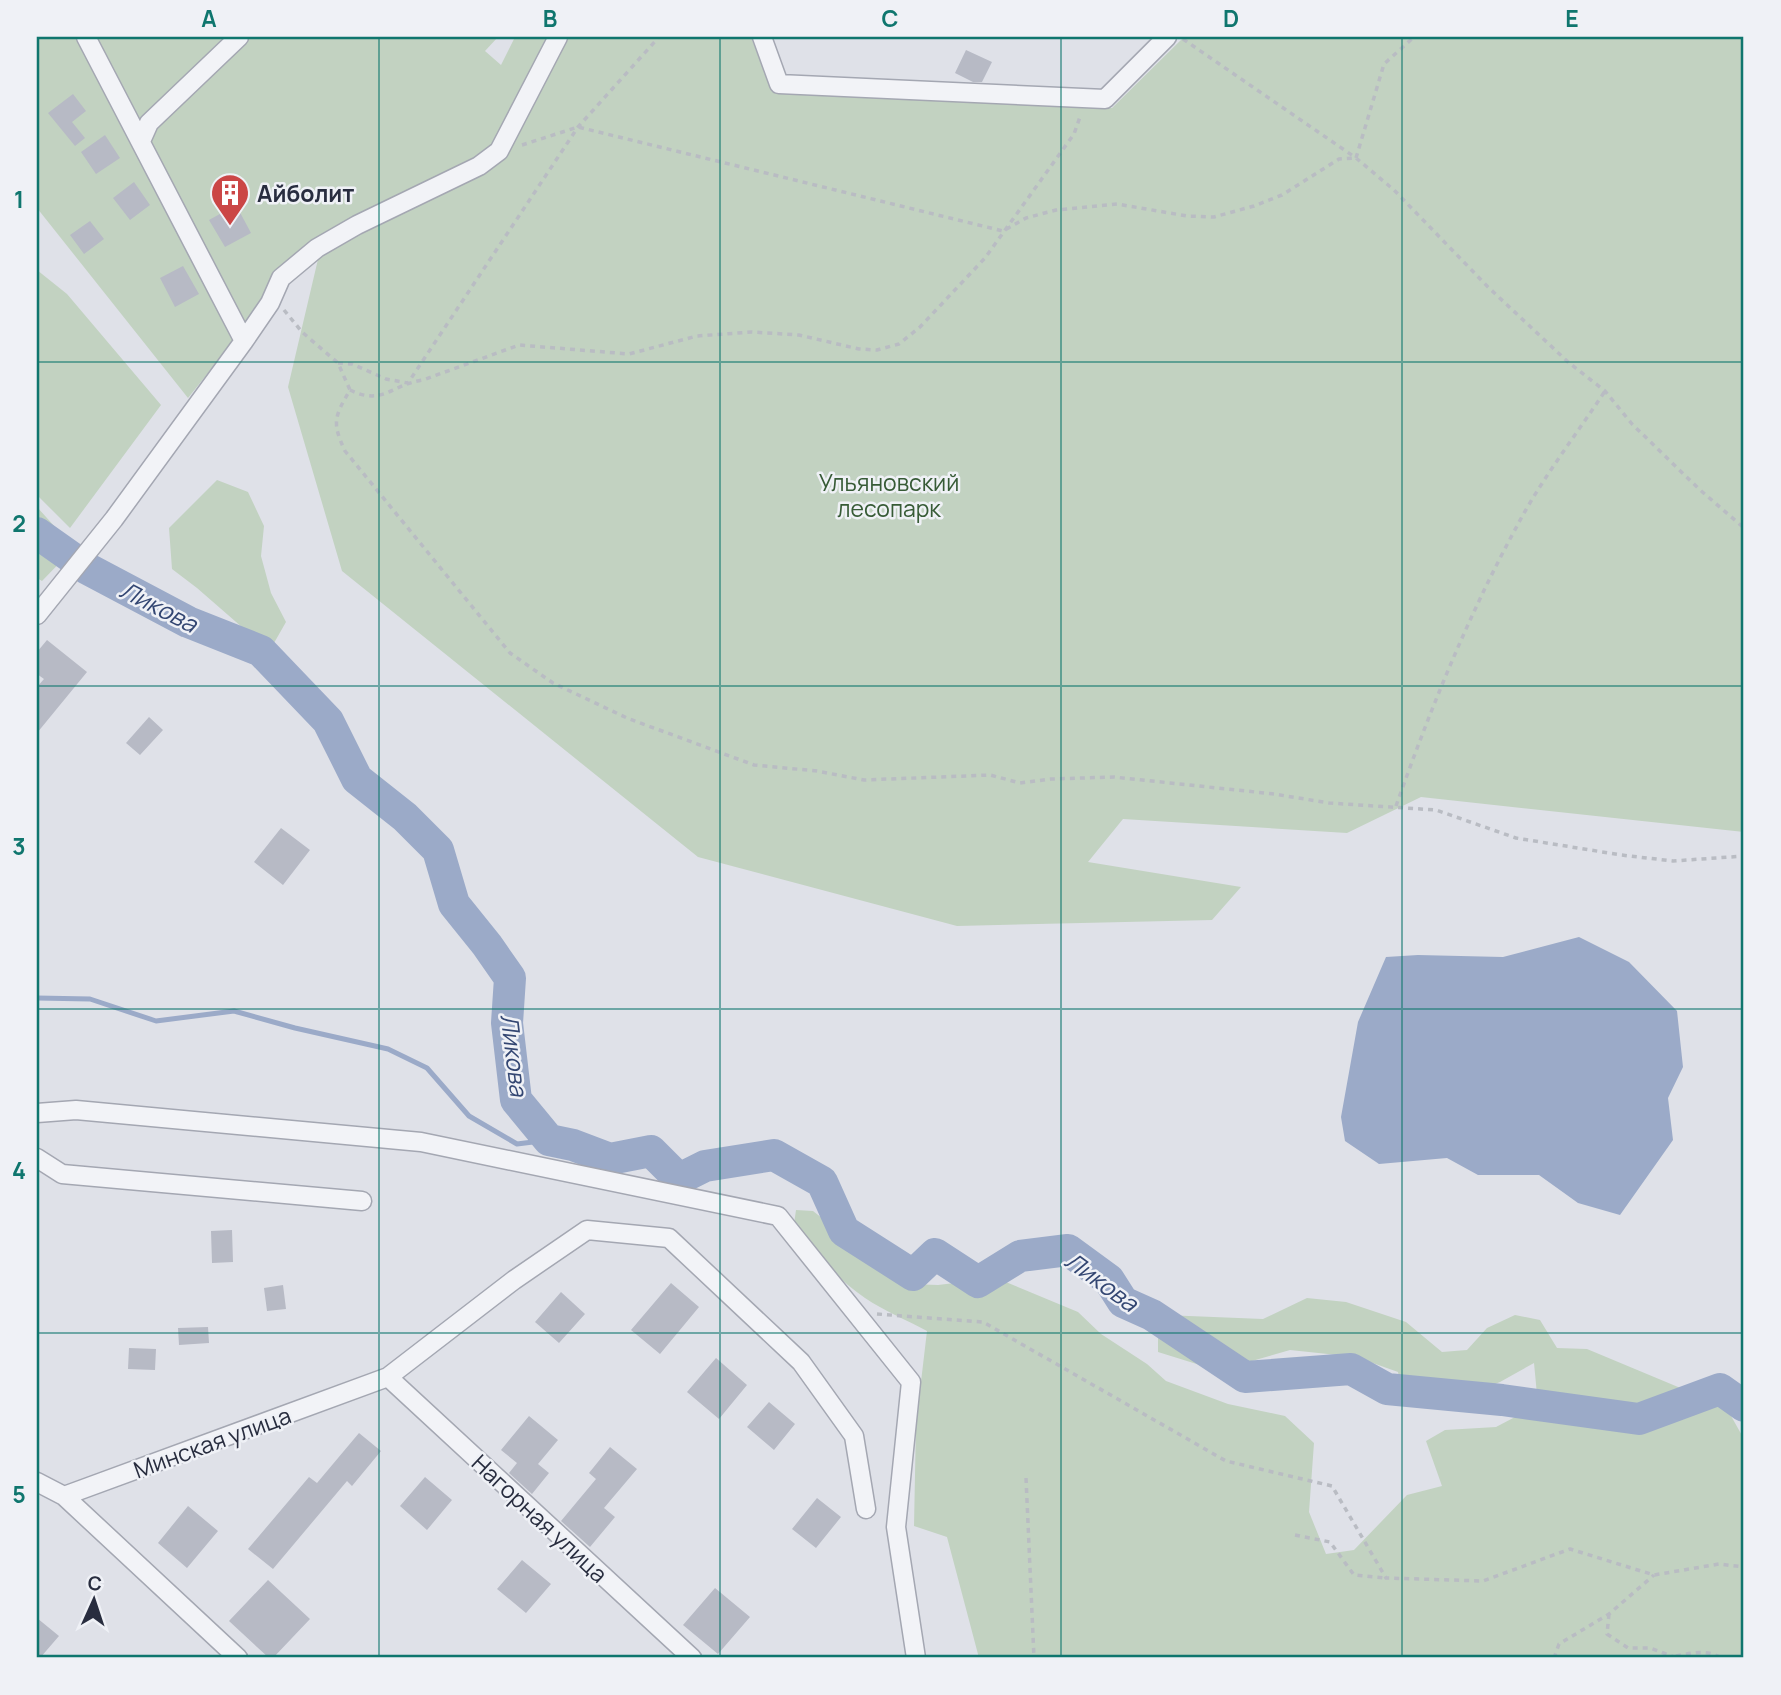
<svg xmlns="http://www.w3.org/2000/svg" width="1781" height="1695" viewBox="0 0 1781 1695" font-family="Manrope,sans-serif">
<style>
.green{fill:#c2d2c1}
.water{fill:#9baac8}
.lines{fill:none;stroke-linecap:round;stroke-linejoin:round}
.stream{stroke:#9baac8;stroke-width:5}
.river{stroke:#9baac8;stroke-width:32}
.building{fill:#b7bac5}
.minor-casing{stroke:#a4a7b2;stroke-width:21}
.path{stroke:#b9bcc3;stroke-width:3.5;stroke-dasharray:5 5;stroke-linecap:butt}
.minor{stroke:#f2f3f7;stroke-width:18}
.grid{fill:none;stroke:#0f766e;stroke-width:2;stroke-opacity:0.55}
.labels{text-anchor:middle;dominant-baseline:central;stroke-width:5;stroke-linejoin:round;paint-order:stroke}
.poi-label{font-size:23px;font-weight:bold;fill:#282d3f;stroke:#eff1f6;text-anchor:start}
.park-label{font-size:23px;fill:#375b36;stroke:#eff1f6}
.street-label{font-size:23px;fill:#282d3f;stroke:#eff1f6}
.water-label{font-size:24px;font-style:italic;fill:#334672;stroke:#eff1f6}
.neatline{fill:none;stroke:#0f766e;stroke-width:2.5}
.grid-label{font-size:23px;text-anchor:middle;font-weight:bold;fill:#0f766e}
</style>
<rect width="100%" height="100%" fill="#dfe1e8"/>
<path class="green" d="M 37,37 L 498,37 L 485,51 L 501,65 L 515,37 L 751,37 L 771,90 L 1112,108 L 1184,37 L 1744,37 L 1744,832 L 1421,797 L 1347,833 L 1123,819 L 1088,862 L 1241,887 L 1212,920 L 957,926 L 698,857 L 342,571 L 288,387 L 319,255 L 259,309 L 188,398 L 37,208 Z
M 37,270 L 67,294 L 161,405 L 70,528 L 37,495 Z
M 217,480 L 248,492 L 264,526 L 261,556 L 271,593 L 286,622 L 274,643 L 251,635 L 197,588 L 172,569 L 169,528 Z
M 37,507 L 74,548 L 42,581 L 37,578 Z
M 796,1210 L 813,1211 L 855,1244 L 884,1273 L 910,1284 L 938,1285 L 996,1278 L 1078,1312 L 1101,1334 L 1147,1364 L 1166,1381 L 1228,1404 L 1285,1416 L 1314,1443 L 1309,1512 L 1326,1554 L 1354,1550 L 1407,1495 L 1442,1486 L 1426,1441 L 1445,1430 L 1496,1427 L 1538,1405 L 1534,1363 L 1500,1382 L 1470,1394 L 1404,1406 L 1398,1372 L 1356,1357 L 1290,1350 L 1252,1361 L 1203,1366 L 1158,1352 L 1158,1336 L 1164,1315 L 1263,1319 L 1307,1298 L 1346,1302 L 1406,1322 L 1442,1352 L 1467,1350 L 1487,1328 L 1515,1315 L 1540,1320 L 1557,1348 L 1587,1349 L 1726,1407 L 1744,1439 L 1744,1658 L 979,1658 L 947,1537 L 914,1526 L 916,1424 L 927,1331 C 907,1320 884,1311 865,1298 C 836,1278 814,1252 794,1224 Z"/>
<path class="water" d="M 1579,937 L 1629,962 L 1677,1011 L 1683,1067 L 1668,1098 L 1673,1140 L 1620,1215 L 1578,1203 L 1539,1175 L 1478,1175 L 1447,1158 L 1379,1164 L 1345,1141 L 1341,1117 L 1358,1022 L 1386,957 L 1418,955 L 1503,957 Z"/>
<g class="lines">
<path class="stream" d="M 37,998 L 90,999 L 156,1021 L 234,1011 L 295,1028 L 388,1049 L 427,1068 L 469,1116 L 517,1144 L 549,1140"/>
<path class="river" d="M 37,533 L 71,557
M 86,568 L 188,622 L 261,651 L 328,721 L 357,779 L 405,817 L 438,850 L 454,904 L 487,945 L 510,978 L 507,1023 L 516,1100 L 549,1140 L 573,1145 L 610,1159 L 651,1151 L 679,1179 L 705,1166 L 774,1155 L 822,1182 L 844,1231 L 913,1275 L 935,1254 L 978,1282 L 1020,1256 L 1068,1250 L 1109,1280 L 1123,1302 L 1152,1315 L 1245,1377 L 1351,1369 L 1387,1389 L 1502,1400 L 1639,1419 L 1720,1389 L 1744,1406"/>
</g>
<path class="building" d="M 966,50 L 992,62 L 982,82 L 973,82 L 955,73 Z
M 73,94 L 86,111 L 72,122 L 85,138 L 75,146 L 48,113 Z
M 105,135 L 120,158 L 96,174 L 81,152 Z
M 134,182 L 150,205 L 130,220 L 113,198 Z
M 236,205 L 251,233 L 225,247 L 209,220 Z
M 90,221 L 104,239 L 84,254 L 70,235 Z
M 183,266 L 199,294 L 175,307 L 160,278 Z
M 47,640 L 87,672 L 37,733 L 37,687 L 44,679 L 37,674 L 37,652 Z
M 149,717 L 163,730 L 140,755 L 126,743 Z
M 281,828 L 310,850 L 283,885 L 254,862 Z
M 232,1230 L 233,1262 L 212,1263 L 211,1231 Z
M 671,1283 L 699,1307 L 660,1354 L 631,1330 Z
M 283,1285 L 286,1309 L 267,1311 L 264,1288 Z
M 561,1292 L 585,1314 L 559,1343 L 535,1322 Z
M 208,1327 L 209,1343 L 179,1345 L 178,1328 Z
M 129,1348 L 156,1349 L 155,1370 L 128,1369 Z
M 716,1358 L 747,1385 L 719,1419 L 687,1392 Z
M 769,1402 L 795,1424 L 774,1450 L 747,1427 Z
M 529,1416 L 558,1440 L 538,1464 L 549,1473 L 532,1494 L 509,1473 L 517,1463 L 501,1450 Z
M 359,1433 L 381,1451 L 352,1486 L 347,1481 L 273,1569 L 248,1549 L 309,1477 L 317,1483 Z
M 610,1447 L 637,1469 L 604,1508 L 615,1517 L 590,1547 L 561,1521 L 596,1479 L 589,1473 Z
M 425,1477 L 452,1500 L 427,1530 L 400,1506 Z
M 817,1498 L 841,1517 L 816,1548 L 792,1529 Z
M 188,1506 L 218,1531 L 187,1568 L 158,1543 Z
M 522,1560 L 551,1584 L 526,1613 L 497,1589 Z
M 268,1580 L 310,1619 L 273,1658 L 269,1658 L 229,1621 Z
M 715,1588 L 750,1617 L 718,1654 L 683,1625 Z
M 37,1618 L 59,1636 L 40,1658 L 37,1658 Z"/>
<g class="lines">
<defs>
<path id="minor" d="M 86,37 L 244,341
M 762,37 L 779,84 L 1105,99 L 1167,37
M 141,141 L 149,123 L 239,37
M 37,615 L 114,519 L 244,341 L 270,303 L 281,278 L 317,248 L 357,225 L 479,166 L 499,151 L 558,37
M 37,1113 L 76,1110 L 421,1142 L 778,1216 L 911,1382 L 896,1527 L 916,1658
M 37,1158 L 62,1174 L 362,1201
M 388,1377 L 692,1658
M 37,1482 L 64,1496 L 238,1658
M 64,1496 L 388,1377 L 514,1280 L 587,1230 L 669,1238 L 801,1362 L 854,1436 L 866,1509"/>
</defs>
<use href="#minor" class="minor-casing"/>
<path class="path" d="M 1183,39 L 1356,158 L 1394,190 L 1488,287 L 1568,362 L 1605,391 L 1632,424 L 1699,489 L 1744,528
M 522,145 L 578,127 L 1003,231 L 1026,218 L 1056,210 L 1117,204 L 1187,216 L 1214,217 L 1254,206 L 1282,195 L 1339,159 L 1356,158
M 1356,158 L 1384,64 L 1414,37
M 284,310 L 302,332 L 338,363 L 350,390 C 334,417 332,423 345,451 L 510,653 L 553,683 L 627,718 L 754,765 L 817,771 L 864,780 L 990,775 L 1020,783 L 1051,779 L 1114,777 L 1274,794 L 1329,803 L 1436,810 L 1516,838 L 1621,855 L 1673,861 L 1744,856
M 338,363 L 352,364 L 386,379 L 408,383 L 578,127 L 659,37
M 350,390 C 383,406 390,385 423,380 L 519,345 L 629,354 L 697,336 L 752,332 L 799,335 L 859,349 L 877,350 L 899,344 L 920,327 L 985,258 L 1074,134 L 1081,114
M 1396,806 C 1430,710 1468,616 1517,526 C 1541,480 1576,435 1605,391
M 877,1314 L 983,1322 L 1226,1461 L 1332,1486 L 1386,1578 L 1483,1581 L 1570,1549 L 1654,1575 L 1719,1564 L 1744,1567
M 1026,1478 L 1034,1658
M 1295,1535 L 1330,1542 L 1354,1575 L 1384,1578
M 1609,1614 L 1607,1634 L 1628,1648 L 1650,1648 L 1677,1658
M 1676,1656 C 1692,1653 1707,1649 1721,1658
M 1554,1658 L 1559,1644 L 1609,1614 L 1654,1575"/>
<use href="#minor" class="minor"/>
</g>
<path class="grid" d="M 379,37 L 379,1658M 720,37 L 720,1658M 1061,37 L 1061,1658M 1402,37 L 1402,1658M 37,362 L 1744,362M 37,686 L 1744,686M 37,1009 L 1744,1009M 37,1333 L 1744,1333"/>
<defs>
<symbol id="building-pin" viewBox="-11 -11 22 30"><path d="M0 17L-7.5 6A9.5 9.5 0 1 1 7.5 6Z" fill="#cb4646" stroke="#eff1f6"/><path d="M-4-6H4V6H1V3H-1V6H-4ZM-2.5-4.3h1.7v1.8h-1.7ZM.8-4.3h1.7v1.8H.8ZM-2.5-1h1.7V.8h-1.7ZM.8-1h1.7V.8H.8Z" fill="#fff"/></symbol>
</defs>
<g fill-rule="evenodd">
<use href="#building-pin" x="208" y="171" width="44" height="60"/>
</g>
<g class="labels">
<g class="poi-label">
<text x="257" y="193">Айболит</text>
</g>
<g class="park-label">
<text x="889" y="482">Ульяновский<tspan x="889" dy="26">лесопарк</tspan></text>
</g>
<g class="street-label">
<text transform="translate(212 1442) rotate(-20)">Минская улица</text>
<text transform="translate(540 1518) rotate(43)">Нагорная улица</text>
</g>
<g class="water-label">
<text transform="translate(159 606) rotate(27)">Ликова</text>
<text transform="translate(515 1055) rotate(83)">Ликова</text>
<text transform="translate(1102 1281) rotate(36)">Ликова</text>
</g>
</g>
<rect width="1781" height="1695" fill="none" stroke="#eff1f6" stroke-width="77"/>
<g transform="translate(94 1600) rotate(3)" stroke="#eff1f6" stroke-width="5" paint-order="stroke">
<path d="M0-5L12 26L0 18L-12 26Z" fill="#282d3f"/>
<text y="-10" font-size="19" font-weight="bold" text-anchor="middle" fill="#282d3f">С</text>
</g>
<rect x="38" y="38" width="1704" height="1618" class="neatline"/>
<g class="grid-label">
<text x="209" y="27">A</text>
<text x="550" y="27">B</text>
<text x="890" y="27">C</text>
<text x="1231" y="27">D</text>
<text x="1572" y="27">E</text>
<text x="19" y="208">1</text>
<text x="19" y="532">2</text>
<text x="19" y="855">3</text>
<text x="19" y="1179">4</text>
<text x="19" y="1503">5</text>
</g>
</svg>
